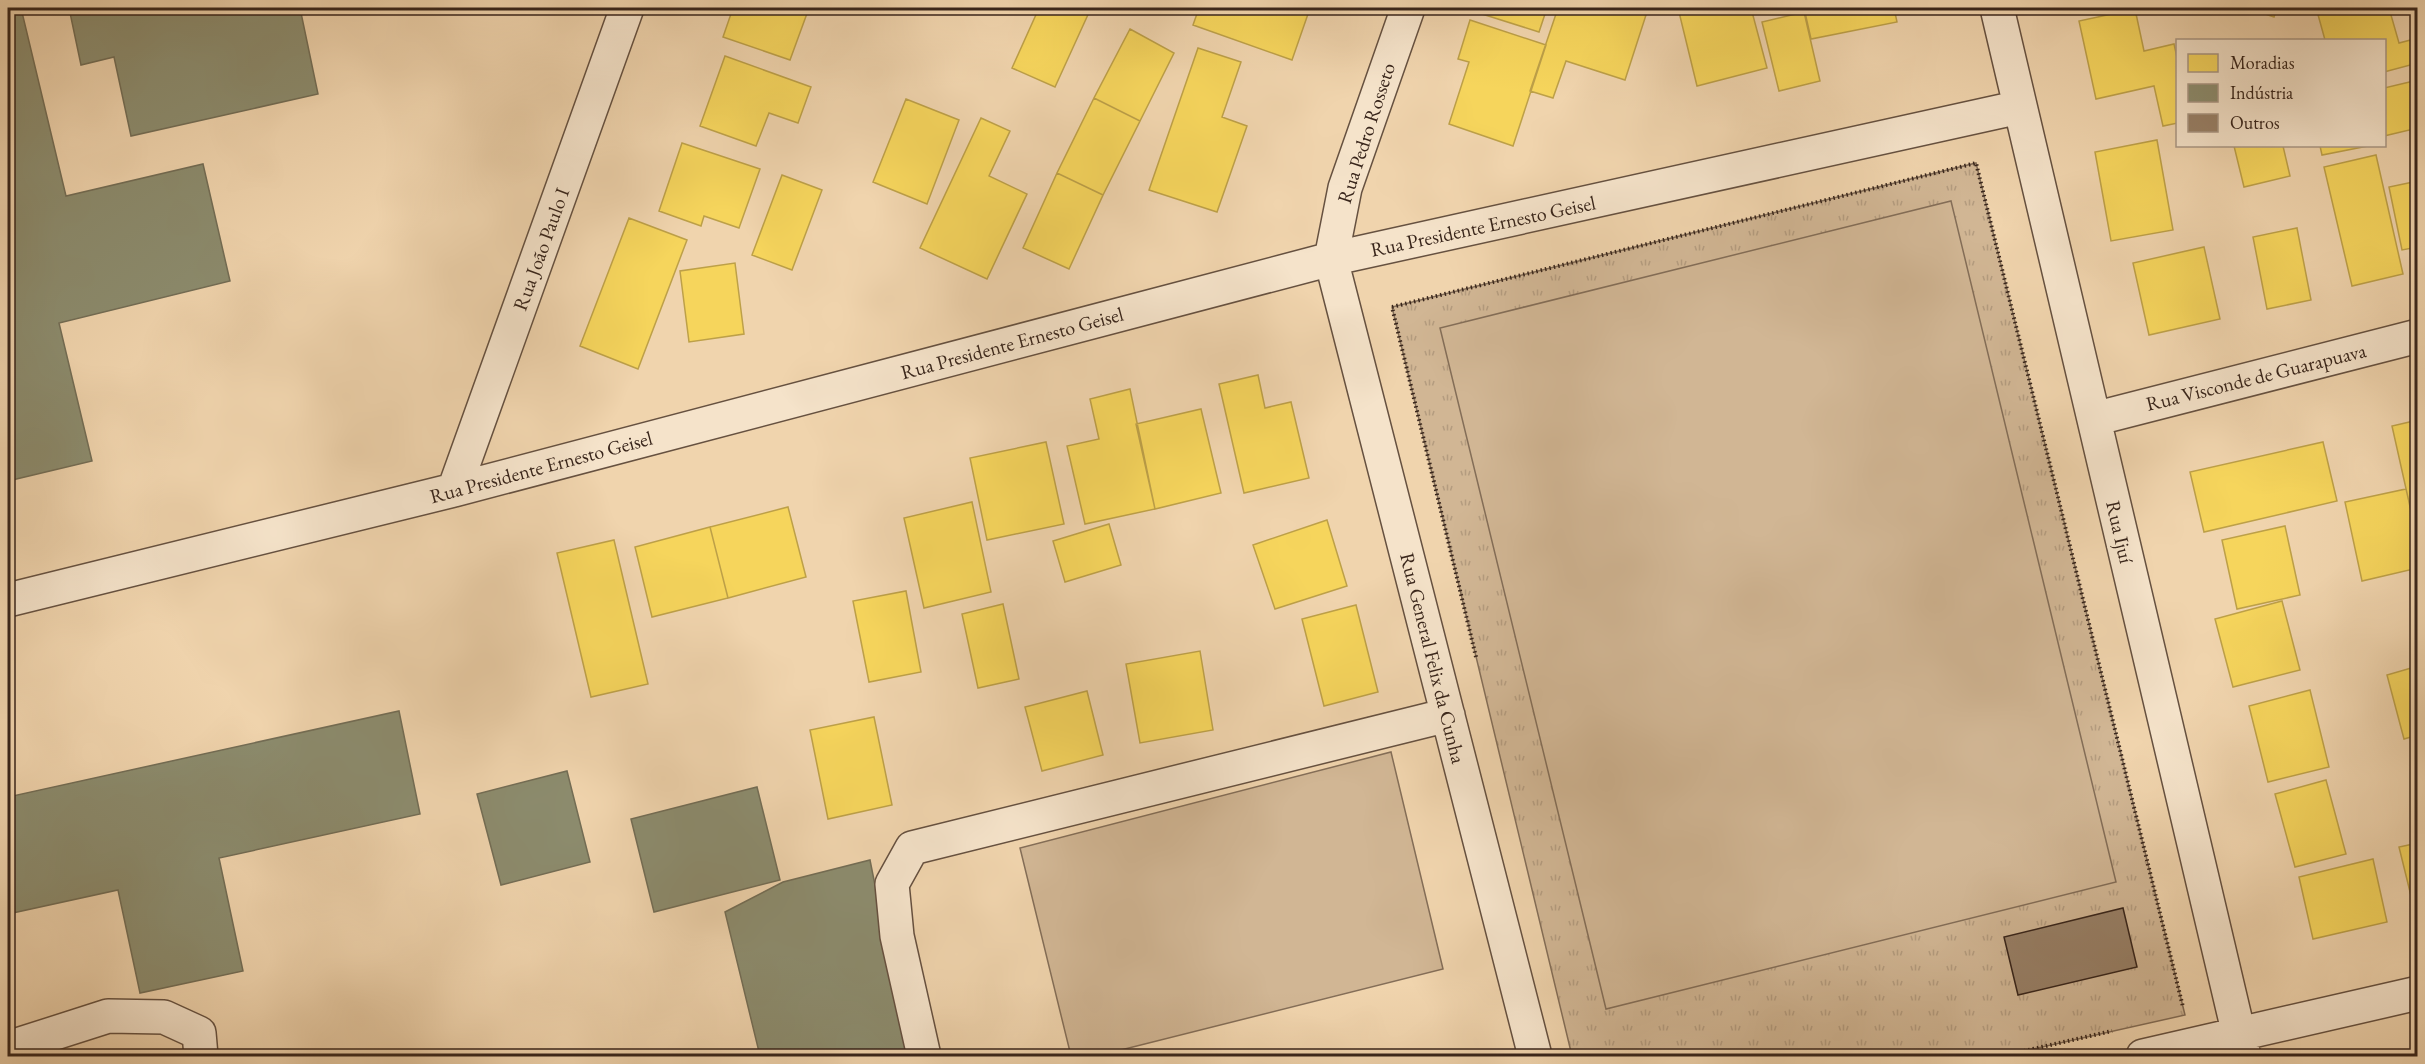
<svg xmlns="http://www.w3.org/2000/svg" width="2425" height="1064" viewBox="0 0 2425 1064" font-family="'EB Garamond',serif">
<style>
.grass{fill:url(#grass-tufts);stroke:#846e58;stroke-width:1.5}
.garden{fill:#d1b694;stroke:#846e58;stroke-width:1.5}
.homes{fill:#f6d55c;stroke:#bda048;stroke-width:1.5}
.industry{fill:#8c8c6e;stroke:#736d55;stroke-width:1.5}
.building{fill:#988067;stroke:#38251b;stroke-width:1.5}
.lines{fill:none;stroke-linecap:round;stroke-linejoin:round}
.minor-casing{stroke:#665140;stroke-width:36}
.path{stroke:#38251b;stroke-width:4;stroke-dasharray:1.5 3;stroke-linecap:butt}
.minor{stroke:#f5e3ca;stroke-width:33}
.labels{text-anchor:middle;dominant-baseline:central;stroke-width:6;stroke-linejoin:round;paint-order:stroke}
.street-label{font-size:20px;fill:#38251b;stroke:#f5e3ca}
</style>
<defs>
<pattern id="grass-tufts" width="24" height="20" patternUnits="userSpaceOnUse" patternTransform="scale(1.5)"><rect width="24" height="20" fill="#d1b694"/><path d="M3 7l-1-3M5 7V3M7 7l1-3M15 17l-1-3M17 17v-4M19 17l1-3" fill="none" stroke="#b49c7f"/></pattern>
</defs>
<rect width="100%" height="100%" fill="#f0d4ad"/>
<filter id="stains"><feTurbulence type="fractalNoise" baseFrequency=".00333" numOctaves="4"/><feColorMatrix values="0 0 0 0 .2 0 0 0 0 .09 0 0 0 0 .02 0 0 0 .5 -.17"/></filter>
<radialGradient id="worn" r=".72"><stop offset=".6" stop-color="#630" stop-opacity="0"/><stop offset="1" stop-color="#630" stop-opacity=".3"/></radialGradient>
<path class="grass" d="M 1976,163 L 2185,1015 L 2002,1056 L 1572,1056 L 1392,307 Z"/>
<path class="garden" d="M 1951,201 L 2116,882 L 1606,1009 L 1440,328 Z
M 1391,752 L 1443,969 L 1097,1056 L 1071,1056 L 1020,848 Z"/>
<path class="homes" d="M 733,8 L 809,8 L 790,60 L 723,37 Z
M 1039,8 L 1091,8 L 1055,87 L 1012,68 Z
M 1199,8 L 1290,8 L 1308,14 L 1292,60 L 1193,25 Z
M 1484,8 L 1547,8 L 1539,32 L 1482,14 Z
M 1558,8 L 1625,8 L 1646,15 L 1625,80 L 1566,61 L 1553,98 L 1530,91 Z
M 1678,8 L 1751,8 L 1767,68 L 1697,86 Z
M 1804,8 L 1894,8 L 1897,22 L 1811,39 Z
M 2248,8 L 2277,8 L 2274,17 Z
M 2330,8 L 2389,8 L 2399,43 L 2418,38 L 2418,63 L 2384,72 L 2384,40 L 2325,40 L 2317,11 Z
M 2135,9 L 2144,51 L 2174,44 L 2178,62 L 2178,123 L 2163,126 L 2154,86 L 2096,99 L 2079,21 Z
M 1804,12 L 1820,81 L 1779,91 L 1762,22 Z
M 1470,20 L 1546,45 L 1513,146 L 1449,124 L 1469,62 L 1458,59 Z
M 1130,29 L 1174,53 L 1140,121 L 1094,98 Z
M 1198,48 L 1241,62 L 1222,117 L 1247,126 L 1217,212 L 1149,190 Z
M 725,56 L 811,87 L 798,123 L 769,113 L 756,146 L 700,126 Z
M 2418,80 L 2418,128 L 2384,136 L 2384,88 Z
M 1094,98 L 1140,121 L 1103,195 L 1057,173 Z
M 906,99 L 959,120 L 927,204 L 873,182 Z
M 981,118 L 1010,131 L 989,176 L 1027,194 L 987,279 L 920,248 Z
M 2157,140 L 2173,230 L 2111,241 L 2095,152 Z
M 682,143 L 760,169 L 739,228 L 704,216 L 701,226 L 659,211 Z
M 2234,146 L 2283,146 L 2290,176 L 2244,187 Z
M 2320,146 L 2368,146 L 2322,155 Z
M 2376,155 L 2403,274 L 2352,286 L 2324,167 Z
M 1057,173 L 1103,195 L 1069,269 L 1023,248 Z
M 782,175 L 822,190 L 792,270 L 752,255 Z
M 2418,181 L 2418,247 L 2402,250 L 2389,187 Z
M 629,218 L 687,240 L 638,369 L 580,346 Z
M 2297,228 L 2311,300 L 2267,309 L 2253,237 Z
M 2204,247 L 2220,319 L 2149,335 L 2133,263 Z
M 735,263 L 744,334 L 689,342 L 680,271 Z
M 1258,375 L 1265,408 L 1291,402 L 1309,478 L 1244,493 L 1219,384 Z
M 1130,389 L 1155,509 L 1085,524 L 1067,446 L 1099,439 L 1090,399 Z
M 1201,409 L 1221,493 L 1155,509 L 1136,424 Z
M 2418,420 L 2418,510 L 2411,511 L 2392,426 Z
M 1046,442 L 1064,524 L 987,540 L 970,458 Z
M 2323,442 L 2337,501 L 2204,532 L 2190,472 Z
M 2406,489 L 2418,539 L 2418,568 L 2362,581 L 2345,502 Z
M 972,502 L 991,592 L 924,608 L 904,518 Z
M 788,507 L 806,577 L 728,598 L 710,527 Z
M 1327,520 L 1347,586 L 1275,609 L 1253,545 Z
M 1109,524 L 1121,565 L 1065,582 L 1053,541 Z
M 2285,526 L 2300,595 L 2237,609 L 2222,540 Z
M 710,527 L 728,598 L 652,617 L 635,547 Z
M 614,540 L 648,684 L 591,697 L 557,553 Z
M 906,591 L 921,672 L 869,682 L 853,601 Z
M 2282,601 L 2300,670 L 2233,687 L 2215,619 Z
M 1003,604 L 1019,679 L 978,688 L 962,614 Z
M 1356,605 L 1378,692 L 1324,706 L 1302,619 Z
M 1200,651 L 1213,730 L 1140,743 L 1126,664 Z
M 2418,666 L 2418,735 L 2404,739 L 2387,675 Z
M 2310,690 L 2329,767 L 2268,782 L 2249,706 Z
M 1087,691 L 1103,755 L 1042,771 L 1025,707 Z
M 874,717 L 892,805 L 828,819 L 810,730 Z
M 2326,780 L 2346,854 L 2295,867 L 2275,794 Z
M 2418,843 L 2418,903 L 2413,904 L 2399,847 Z
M 2373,859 L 2387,922 L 2313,939 L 2299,877 Z"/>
<path class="industry" d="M 8,8 L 21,8 L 66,196 L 203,164 L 230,281 L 59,323 L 92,461 L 8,481 Z
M 69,8 L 300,8 L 318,94 L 131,136 L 114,57 L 81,65 Z
M 399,711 L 420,814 L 219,858 L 243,971 L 140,993 L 118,890 L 8,914 L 8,797 Z
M 567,771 L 590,862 L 501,885 L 477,794 Z
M 757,787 L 780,880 L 654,912 L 631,819 Z
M 870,860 L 909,1056 L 760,1056 L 725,912 L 783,882 Z"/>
<path class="building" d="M 2123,908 L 2137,967 L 2018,995 L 2004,937 Z"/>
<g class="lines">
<defs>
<path id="minor" d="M 1408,8 L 1345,188 L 1331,259 L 1535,1056
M 1997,8 L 2244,1056
M 2094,419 L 2418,336
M 454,490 L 627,8
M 8,600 L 454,490 L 1331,259 L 2020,107
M 8,1048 L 108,1016 L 164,1017 L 199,1033 L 201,1056
M 924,1056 L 897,936 L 892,884 L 912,848 L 1448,715
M 2143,1056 L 2418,993"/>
</defs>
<use href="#minor" class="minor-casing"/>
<path class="path" d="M 1476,657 L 1392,307 L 1976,163 L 2183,1007
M 2002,1056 L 2112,1031"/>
<use href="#minor" class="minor"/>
</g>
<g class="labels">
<g class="street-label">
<text transform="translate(1366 133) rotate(-72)">Rua Pedro Rosseto</text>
<text transform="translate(1483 226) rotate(-12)">Rua Presidente Ernesto Geisel</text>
<text transform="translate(541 249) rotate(-70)">Rua João Paulo I</text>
<text transform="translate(1012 343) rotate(-15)">Rua Presidente Ernesto Geisel</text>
<text transform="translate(2256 377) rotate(-14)">Rua Visconde de Guarapuava</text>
<text transform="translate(541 467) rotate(-15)">Rua Presidente Ernesto Geisel</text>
<text transform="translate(2120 532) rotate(77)">Rua Ijuí</text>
<text transform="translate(1433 658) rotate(76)">Rua General Felix da Cunha</text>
</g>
</g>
<rect width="2425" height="1064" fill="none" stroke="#f0d4ad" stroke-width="30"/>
<rect x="9" y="9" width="2407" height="1046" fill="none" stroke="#38251b" stroke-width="3"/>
<rect x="15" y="15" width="2395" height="1034" fill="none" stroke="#38251b" stroke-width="1.5"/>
<rect x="2176" y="39" width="210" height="108" fill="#f5e3ca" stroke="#a99784" stroke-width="1.5"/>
<rect x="2188" y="54" width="30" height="18" fill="#f6d55c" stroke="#a99784" stroke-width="1.5"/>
<text x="2230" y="69" font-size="18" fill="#38251b">Moradias</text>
<rect x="2188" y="84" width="30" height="18" fill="#8c8c6e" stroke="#a99784" stroke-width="1.5"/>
<text x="2230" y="99" font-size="18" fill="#38251b">Indústria</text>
<rect x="2188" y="114" width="30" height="18" fill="#988067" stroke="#a99784" stroke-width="1.5"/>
<text x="2230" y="129" font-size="18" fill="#38251b">Outros</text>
<rect width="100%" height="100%" filter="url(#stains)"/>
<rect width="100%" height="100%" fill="url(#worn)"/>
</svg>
